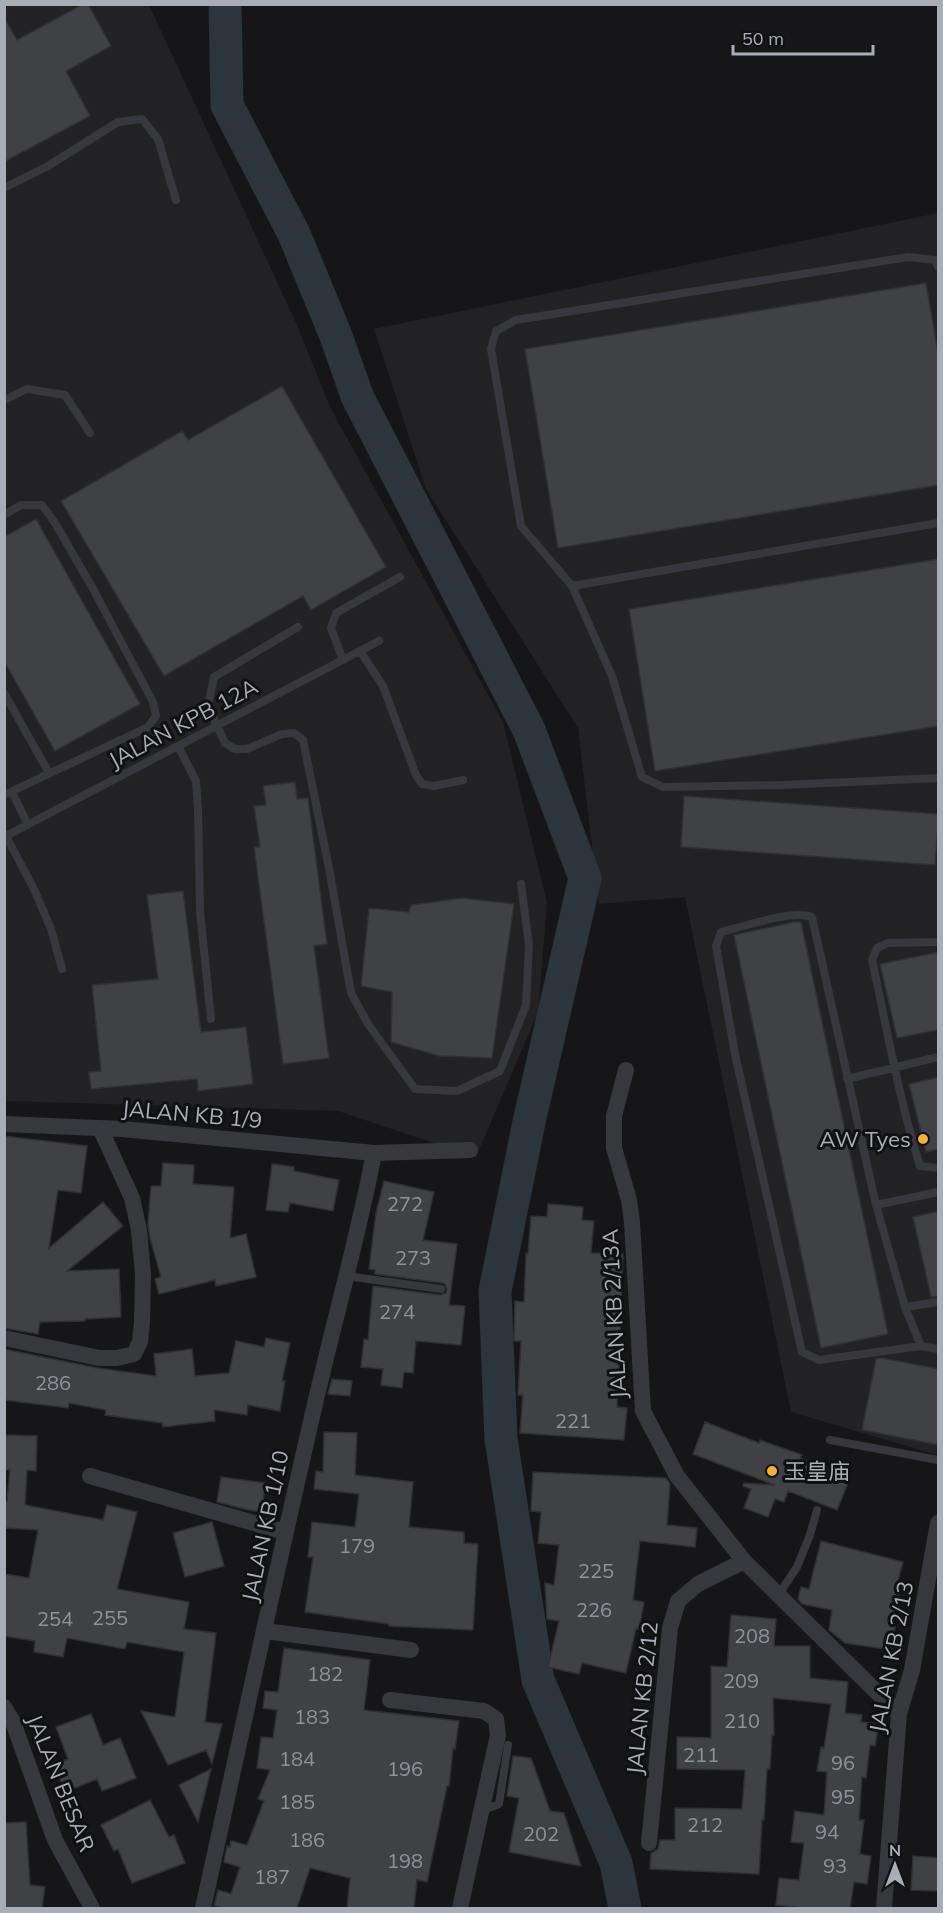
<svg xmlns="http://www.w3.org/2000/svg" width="943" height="1913" viewBox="0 0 943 1913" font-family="Mulish,'Noto Sans SC',sans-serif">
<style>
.built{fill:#222225}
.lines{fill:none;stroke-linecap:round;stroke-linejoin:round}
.river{stroke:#2c353c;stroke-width:33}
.building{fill:#404145;stroke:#303034;stroke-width:1.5}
.lane{stroke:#37383d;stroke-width:8}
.street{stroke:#37383d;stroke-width:16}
.poi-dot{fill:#f2b134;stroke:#111113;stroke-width:2}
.labels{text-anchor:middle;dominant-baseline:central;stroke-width:6;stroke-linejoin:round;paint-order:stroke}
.number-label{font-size:20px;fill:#8e929b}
.street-label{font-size:22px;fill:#a8adb8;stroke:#111113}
.poi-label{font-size:22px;fill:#a8adb8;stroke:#111113;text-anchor:end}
</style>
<rect width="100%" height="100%" fill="#161618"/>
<path class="built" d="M 5,5 L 149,5 L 297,325 L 330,407 L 503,722 L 547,903 L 538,1012 L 476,1157 L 338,1111 L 5,1101 Z
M 938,213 L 938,1455 L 791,1412 L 685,897 L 599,904 L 578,728 L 426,489 L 374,329 Z"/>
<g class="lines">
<path class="river" d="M 225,4 L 227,105 L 294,234 L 336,336 L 357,396 L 529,730 L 585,878 L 529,1122 L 495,1291 L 501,1439 L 538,1680 L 616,1863 L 625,1908"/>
</g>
<path class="building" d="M 83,4 L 88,4 L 111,46 L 66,71 L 90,116 L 4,162 L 4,17 L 17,40 Z
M 926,283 L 939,358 L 939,485 L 558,548 L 525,349 Z
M 282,386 L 386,567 L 311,610 L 303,596 L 164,676 L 61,501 L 182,431 L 188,440 Z
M 36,519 L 140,704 L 55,751 L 4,661 L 4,537 Z
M 939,559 L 939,726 L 655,771 L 629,609 Z
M 295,782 L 297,799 L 308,798 L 327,944 L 314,946 L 329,1058 L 283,1064 L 254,847 L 260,847 L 254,806 L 266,805 L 263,786 Z
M 684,796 L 939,814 L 935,865 L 681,847 Z
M 183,891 L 201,1032 L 246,1027 L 253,1084 L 198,1091 L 197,1079 L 91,1089 L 89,1072 L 101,1071 L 92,985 L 158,979 L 147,895 Z
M 462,898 L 514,904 L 492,1058 L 439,1056 L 391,1042 L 392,992 L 361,986 L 369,908 L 409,912 L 411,905 Z
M 794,922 L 801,922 L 888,1334 L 821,1348 L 734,935 Z
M 939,952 L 939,1030 L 897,1038 L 880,964 Z
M 939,1077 L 939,1149 L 926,1152 L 909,1084 Z
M 4,1136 L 87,1146 L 81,1193 L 58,1190 L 49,1248 L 103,1202 L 123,1226 L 67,1271 L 119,1269 L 121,1317 L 85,1319 L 85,1321 L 40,1322 L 38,1334 L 4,1328 Z
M 163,1163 L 194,1165 L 193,1184 L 234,1187 L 230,1238 L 246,1234 L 256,1277 L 216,1286 L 215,1280 L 159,1294 L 155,1279 L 161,1277 L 150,1238 L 148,1224 L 151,1186 L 161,1186 Z
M 272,1164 L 294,1167 L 294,1171 L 339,1180 L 333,1211 L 290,1203 L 288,1212 L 266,1210 Z
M 384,1181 L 434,1192 L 423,1240 L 457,1244 L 449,1305 L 465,1306 L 461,1345 L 416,1341 L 413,1373 L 404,1372 L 402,1388 L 381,1385 L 383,1369 L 361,1367 L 364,1339 L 368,1340 L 373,1286 L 440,1295 L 446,1293 L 447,1289 L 445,1284 L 442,1283 L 375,1274 L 375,1270 L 369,1269 L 376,1213 Z
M 548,1204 L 583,1207 L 582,1220 L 594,1221 L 591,1253 L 623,1254 L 617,1407 L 627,1408 L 624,1440 L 520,1433 L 523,1395 L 518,1395 L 521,1341 L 514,1341 L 515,1301 L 524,1302 L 526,1253 L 528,1254 L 531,1216 L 547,1217 Z
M 939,1211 L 939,1296 L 931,1297 L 913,1217 Z
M 266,1338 L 290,1343 L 282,1381 L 285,1381 L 280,1411 L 248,1405 L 247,1415 L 214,1410 L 215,1421 L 163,1427 L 162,1423 L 105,1415 L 106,1410 L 69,1403 L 68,1408 L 4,1400 L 4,1349 L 97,1368 L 156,1376 L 154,1354 L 192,1349 L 195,1376 L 229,1373 L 236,1341 L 264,1347 Z
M 882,1358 L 939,1369 L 939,1445 L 862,1430 L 876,1359 Z
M 332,1379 L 352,1381 L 350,1396 L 328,1394 Z
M 705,1422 L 759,1443 L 760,1440 L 802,1455 L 800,1458 L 850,1478 L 837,1510 L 788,1491 L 784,1502 L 775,1499 L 768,1517 L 744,1508 L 751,1489 L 743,1486 L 744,1483 L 775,1485 L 693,1454 Z
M 324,1432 L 357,1433 L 355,1475 L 413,1482 L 409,1527 L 464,1532 L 464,1543 L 478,1544 L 473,1630 L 389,1626 L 389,1624 L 305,1612 L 313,1557 L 308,1557 L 312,1522 L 355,1527 L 359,1494 L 314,1489 L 316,1471 L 323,1472 Z
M 5,1435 L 37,1436 L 36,1471 L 27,1470 L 25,1505 L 103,1520 L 107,1505 L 137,1512 L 117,1589 L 189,1602 L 184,1629 L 216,1633 L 205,1722 L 222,1724 L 212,1764 L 206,1750 L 168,1765 L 141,1711 L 175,1717 L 184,1652 L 127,1642 L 125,1649 L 67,1638 L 63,1657 L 34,1652 L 35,1641 L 4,1636 L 4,1574 L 29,1578 L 38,1530 L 4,1528 L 4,1501 L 7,1501 L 10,1470 L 5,1470 Z
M 533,1472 L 666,1478 L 670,1484 L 667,1525 L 697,1528 L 695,1547 L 640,1541 L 633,1600 L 644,1602 L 639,1629 L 636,1628 L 626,1673 L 582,1663 L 579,1674 L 548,1667 L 559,1621 L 547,1619 L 545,1583 L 554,1585 L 559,1545 L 538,1543 L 541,1512 L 531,1511 Z
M 221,1477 L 265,1483 L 262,1512 L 244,1509 L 217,1502 Z
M 212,1522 L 224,1566 L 185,1577 L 173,1533 Z
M 821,1541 L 903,1562 L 895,1591 L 900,1592 L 892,1627 L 895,1627 L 891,1650 L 845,1643 L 829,1630 L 832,1610 L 802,1604 L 798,1599 L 801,1587 L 809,1589 Z
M 731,1615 L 776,1619 L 774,1646 L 810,1646 L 810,1678 L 848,1682 L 845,1713 L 862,1715 L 861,1722 L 879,1724 L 875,1746 L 870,1745 L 866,1778 L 862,1777 L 859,1820 L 864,1820 L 860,1854 L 871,1856 L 867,1884 L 854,1882 L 850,1908 L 803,1908 L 776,1905 L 779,1878 L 799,1880 L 804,1843 L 791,1842 L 795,1811 L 824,1815 L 827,1772 L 817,1771 L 821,1747 L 824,1748 L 831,1704 L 773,1698 L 774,1735 L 772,1735 L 770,1769 L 767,1769 L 764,1820 L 762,1820 L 759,1874 L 650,1869 L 651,1853 L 658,1849 L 660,1840 L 675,1840 L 675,1808 L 742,1809 L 745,1770 L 677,1769 L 677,1737 L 711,1738 L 711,1666 L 727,1667 Z
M 284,1648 L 370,1660 L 364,1710 L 459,1721 L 455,1749 L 453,1748 L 449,1786 L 447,1786 L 427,1882 L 417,1880 L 414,1908 L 347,1908 L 350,1878 L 310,1868 L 297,1908 L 224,1908 L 214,1906 L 218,1890 L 231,1894 L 240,1867 L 224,1862 L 227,1846 L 230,1847 L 231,1841 L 247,1845 L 264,1801 L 258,1799 L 270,1770 L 257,1768 L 261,1737 L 273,1738 L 277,1710 L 263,1708 L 265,1691 L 278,1692 Z
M 91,1714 L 103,1745 L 120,1738 L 136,1778 L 102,1791 L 97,1779 L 65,1792 L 54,1764 L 68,1759 L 56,1727 Z
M 513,1756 L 531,1758 L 550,1811 L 564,1813 L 581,1866 L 509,1852 L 519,1798 L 507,1796 Z
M 211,1769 L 198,1822 L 179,1785 Z
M 150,1800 L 169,1837 L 174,1835 L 185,1863 L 132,1883 L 118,1849 L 114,1851 L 101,1825 Z
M 26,1822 L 30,1885 L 45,1887 L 42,1908 L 4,1908 L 4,1823 Z
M 913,1856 L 939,1858 L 939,1891 L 911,1890 Z"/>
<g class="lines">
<path class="lane" d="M 4,188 L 48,166 L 118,122 L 142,119 L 158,139 L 176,200
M 938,267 L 935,260 L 908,257 L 516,320 L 496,331 L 491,349 L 521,526 L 572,586 L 612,676 L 642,777 L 663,787 L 782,785 L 938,778
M 4,400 L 27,389 L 65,395 L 90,433
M 4,515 L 21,505 L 42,505 L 55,523 L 92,587 L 153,702 L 156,716 L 148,727 L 4,795
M 572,586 L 938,523
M 298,627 L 214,677 L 208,706 L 225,743 L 235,749 L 247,749 L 282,734 L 294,733 L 303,740 L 329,868 L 351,993 L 368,1024 L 415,1089 L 457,1091 L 500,1071 L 526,1005 L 529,945 L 521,884
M 360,651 L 383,686 L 416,775 L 422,784 L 434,786 L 463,780
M 343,660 L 331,628 L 336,613 L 400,577
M 4,693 L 49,773
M 178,746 L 196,781 L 198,808 L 200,911 L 211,1019
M 12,792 L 28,825
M 6,836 L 34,889 L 51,929 L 62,969
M 4,837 L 379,641
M 938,942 L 888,943 L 877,948 L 872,960 C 887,1029 899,1099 920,1166 L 938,1168
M 847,1079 L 938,1057
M 876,1205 L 938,1192
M 346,1276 L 441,1289
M 905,1307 L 938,1302
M 921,1346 L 905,1307 L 876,1205 L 812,917 C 794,909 742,927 721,932 L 716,946 L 735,1054 L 802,1352 L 819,1360 L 921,1346 L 938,1349
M 830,1440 L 938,1460
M 779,1594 L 797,1567 L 810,1535 L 817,1510
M 481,1811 L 499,1804 L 508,1745"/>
<path class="street" d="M 626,1070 L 614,1116 L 614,1148 L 629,1200 L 632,1222 L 643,1411 L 677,1476 L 744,1561 L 899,1714
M 4,1124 L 122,1129 L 374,1153 L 470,1150
M 4,1338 L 99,1358 L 117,1358 L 134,1354 L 140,1342 L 142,1322 L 143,1275 L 139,1230 L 132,1198 L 100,1128
M 90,1476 L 285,1532
M 265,1631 L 411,1650
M 390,1700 L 484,1711 L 496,1719 L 498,1735 L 460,1908
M 4,1707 L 13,1722 L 55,1840 L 92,1908
M 649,1843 L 670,1628 L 678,1601 L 698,1584 L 744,1561
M 203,1908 C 240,1740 276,1572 315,1404 C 334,1321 358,1238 374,1153
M 884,1908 L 899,1714 L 912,1670 L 938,1523"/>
</g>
<g class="poi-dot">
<circle cx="923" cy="1139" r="6"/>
<circle cx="772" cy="1471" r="6"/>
</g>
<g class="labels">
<g class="number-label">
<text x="405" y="1203">272</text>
<text x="413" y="1257">273</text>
<text x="397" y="1311">274</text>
<text x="53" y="1382">286</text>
<text x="573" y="1420">221</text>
<text x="357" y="1545">179</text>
<text x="596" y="1570">225</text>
<text x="594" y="1609">226</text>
<text x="110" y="1617">255</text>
<text x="55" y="1618">254</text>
<text x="752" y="1635">208</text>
<text x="325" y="1673">182</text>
<text x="741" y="1680">209</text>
<text x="312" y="1716">183</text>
<text x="742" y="1720">210</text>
<text x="701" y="1754">211</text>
<text x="297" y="1758">184</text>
<text x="843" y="1762">96</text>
<text x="405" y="1768">196</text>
<text x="843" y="1796">95</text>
<text x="297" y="1801">185</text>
<text x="705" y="1824">212</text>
<text x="827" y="1831">94</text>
<text x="541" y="1833">202</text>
<text x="307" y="1839">186</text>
<text x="405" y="1860">198</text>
<text x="835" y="1865">93</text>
<text x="272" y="1876">187</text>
</g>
<g class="street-label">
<text transform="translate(183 723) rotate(-28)">JALAN KPB 12A</text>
<text transform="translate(192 1114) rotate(5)">JALAN KB 1/9</text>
<text transform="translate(614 1314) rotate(-93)">JALAN KB 2/13A</text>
<text transform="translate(265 1526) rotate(-78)">JALAN KB 1/10</text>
<text transform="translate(891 1657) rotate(-79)">JALAN KB 2/13</text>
<text transform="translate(642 1698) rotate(-84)">JALAN KB 2/12</text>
<text transform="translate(61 1783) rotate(68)">JALAN BESAR</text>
</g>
<g class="poi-label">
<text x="911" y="1139">AW Tyes</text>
<text x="784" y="1471" text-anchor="start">玉皇庙</text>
</g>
</g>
<rect width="943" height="1913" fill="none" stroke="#a8adb8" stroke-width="12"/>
<g transform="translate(895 1865)" stroke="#111113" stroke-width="4.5" paint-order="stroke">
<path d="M0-4.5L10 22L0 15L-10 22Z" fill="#a8adb8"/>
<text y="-9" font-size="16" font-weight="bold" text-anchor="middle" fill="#a8adb8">N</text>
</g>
<path d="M733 45v9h140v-9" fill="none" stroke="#a8adb8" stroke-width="3"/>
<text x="742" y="45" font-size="18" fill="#a8adb8" stroke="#111113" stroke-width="4.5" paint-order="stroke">50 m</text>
</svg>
